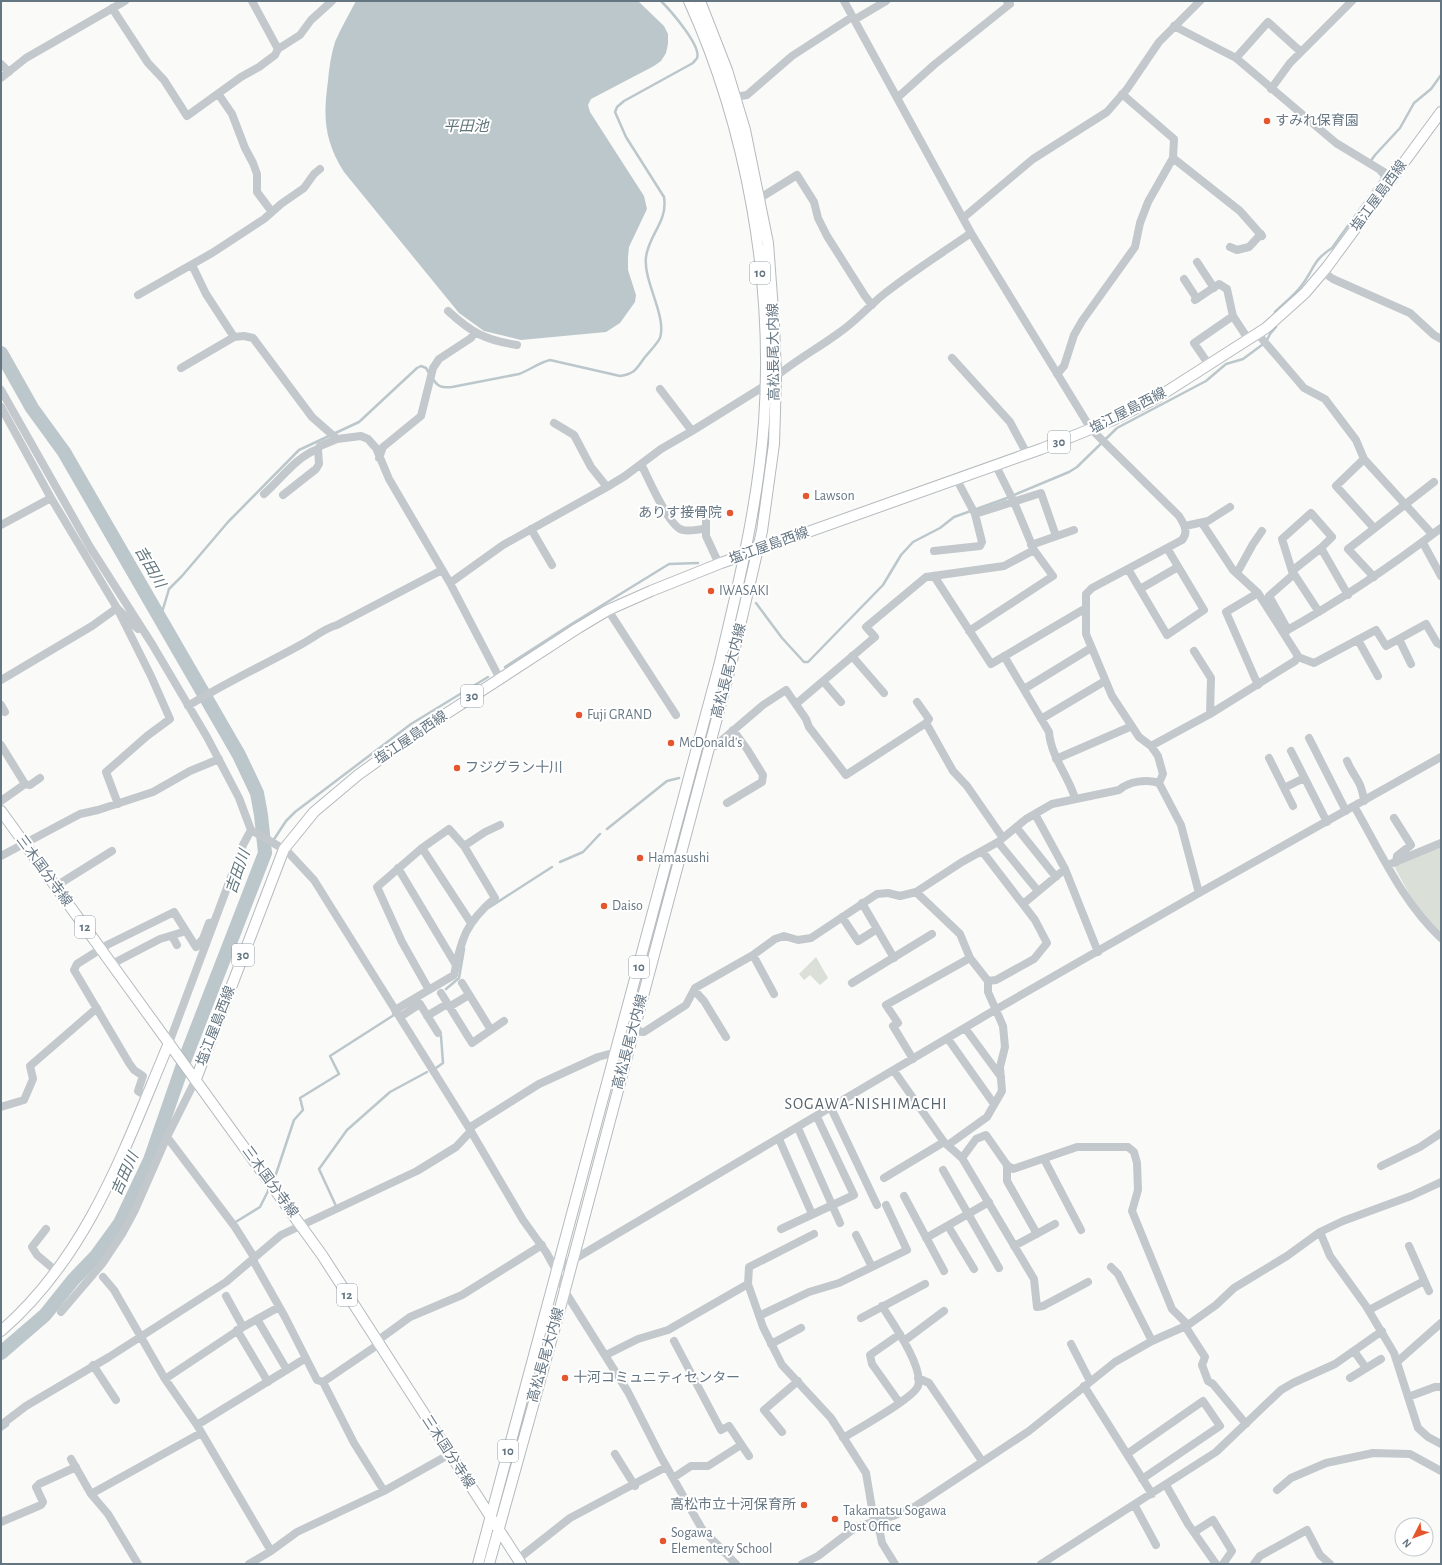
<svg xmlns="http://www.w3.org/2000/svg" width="1442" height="1565" viewBox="0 0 1442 1565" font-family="'Alegreya Sans','Noto Sans JP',sans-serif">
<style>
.green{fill:#dadfd7}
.water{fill:#bbc7cb}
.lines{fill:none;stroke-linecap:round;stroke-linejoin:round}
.stream{stroke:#bbc7cb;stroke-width:2.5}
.river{stroke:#bbc7cb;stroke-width:14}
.major-casing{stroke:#b5babe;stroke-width:12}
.minor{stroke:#c3c8cc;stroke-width:8}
.major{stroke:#fff;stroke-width:10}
.poi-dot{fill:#e4572e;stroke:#fff;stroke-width:1.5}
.labels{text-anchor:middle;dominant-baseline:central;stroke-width:4;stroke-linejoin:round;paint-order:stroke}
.shield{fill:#fff;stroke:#939fa8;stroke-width:1}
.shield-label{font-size:13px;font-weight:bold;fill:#657683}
.poi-label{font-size:14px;fill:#657683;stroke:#fff;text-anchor:start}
.street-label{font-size:14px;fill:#657683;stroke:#fff}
.water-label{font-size:15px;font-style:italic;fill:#60757c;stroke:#fff}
.quarter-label{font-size:16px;letter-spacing:1px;fill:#57646e;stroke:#fff}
</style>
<rect width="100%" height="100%" fill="#fafaf8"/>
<path class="green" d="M 1441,847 L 1441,935 C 1421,915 1407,891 1394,866 Z
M 816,957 L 828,978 L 820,985 L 810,975 L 804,980 L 799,974 Z"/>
<path class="water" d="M 356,1 L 638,1 L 664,26 L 668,34 L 668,44 L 666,53 L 661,61 L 654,66 L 591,99 L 588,105 L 590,112 L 644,196 L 647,209 L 629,247 L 628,257 L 628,270 L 636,295 L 635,302 L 620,323 L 606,332 L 521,340 L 484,331 L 459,313 L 344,172 C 324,140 323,117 328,81 C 329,68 331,55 335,42 C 341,28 349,14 356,1 Z"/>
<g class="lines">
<path class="stream" d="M 1370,162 L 1375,155 L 1400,128 L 1414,103 L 1431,89 L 1441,75
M 1275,312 C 1284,303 1295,295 1302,285 C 1314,269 1313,260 1332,248 L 1381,180 L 1382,176 L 1379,173
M 433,379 C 438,387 442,388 452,387 L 519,374 C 530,370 538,363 550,360 L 620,376 C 635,374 636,369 645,357 C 650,351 657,344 660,338 C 667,316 643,281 646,257 C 649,234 668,222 664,197 L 626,137 L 615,112 L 617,107 L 624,101 L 693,63 C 694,61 696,60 697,58 C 702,46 669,9 661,1
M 756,603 L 782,638 L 804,662 L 808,662 L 883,585 L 901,555 L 913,542 L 940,528 L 954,517 L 1007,498 L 1069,472 L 1077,467 L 1117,428 L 1206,381 L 1226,364 L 1243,359 L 1266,342 L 1270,334 L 1276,327
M 160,619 L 169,589 L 182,576 L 228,522 L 299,450 L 359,422 L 417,368 L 421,366 L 426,368 L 429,373
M 505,667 L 570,625 L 669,564 L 698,563
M 607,829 L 667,781 L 679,778
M 265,853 L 286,821 L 295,812 L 411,724 L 488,677
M 560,862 L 583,852 L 600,834
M 490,907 L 552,867
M 446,989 L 459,978 L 464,949
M 436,1068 L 443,1063 L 441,1036
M 274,1180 L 294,1120 L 303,1110 L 300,1098 L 339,1074 L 330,1056 L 394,1015 L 393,1013
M 336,1206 L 319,1169 L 347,1130 L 390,1092 L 427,1072
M 234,1223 L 260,1207 L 269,1189
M 1,1430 L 8,1425"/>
<path class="river" d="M 1,353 L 32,408 L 64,452 L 239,755 L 257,793 L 261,815 L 265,853 L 185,1059 L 150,1160 L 120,1223 L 96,1256 L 73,1280 L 45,1315 L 1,1353"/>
<defs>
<path id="major" d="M 1,811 L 322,1255 L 521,1564
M 196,1079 L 284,849 L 314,812 L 358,775 L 415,734 L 578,628 L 608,610 L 651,591 L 721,563 L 1041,449 L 1113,420 L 1155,399 L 1266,328 L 1305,293 L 1327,267 L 1441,112
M 1,1331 C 89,1255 125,1147 169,1043
M 478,1564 L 720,662 C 739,583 758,503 764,422 C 774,282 747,129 689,1
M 489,1564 L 558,1316 L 730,669 L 762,531 L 774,444 L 776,376 L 774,324 L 768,243 L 745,130 L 727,70 L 700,1"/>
</defs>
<use href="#major" class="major-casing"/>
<path class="minor" d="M 252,1 L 278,49
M 844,1 L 971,233 L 1091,429 L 1179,516 C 1184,524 1189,532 1182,540 L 1092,588 L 1086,594 L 1086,634 L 1112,696 L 1139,737 L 1151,746 L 1158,756 L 1163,774 L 1159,783
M 112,8 L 148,63 L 164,80 L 187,116 L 241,77 L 259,67 L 275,55 L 278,49 L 300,35 L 311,20 L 332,1
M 854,20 L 886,1
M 1174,26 L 1236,58 L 1336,143 L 1392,177
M 1236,58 L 1268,22 L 1301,52
M 1,64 L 9,72
M 1,78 L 26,58 L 125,1
M 1271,89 L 1290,63 L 1352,1
M 1122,94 L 1174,139 L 1173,158 L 1240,211 L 1262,236
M 219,95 L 232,114 L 245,148 L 253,163 L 257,174 L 257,192 L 272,212
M 735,97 L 747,95 L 792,56 L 852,17
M 897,98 L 935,64 L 1010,4 L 1007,1
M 760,198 L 797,175 L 814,202 L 818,218 L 827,236 L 865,296 L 872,305
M 963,218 L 1033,159 L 1107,112 L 1127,89 L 1159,42 L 1200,1
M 1230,247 L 1237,250 L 1249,247 L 1261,234
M 1197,262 L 1214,288
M 192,265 L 206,294 L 234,337
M 1323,272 L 1333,279 L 1410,313 L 1434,335 L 1441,339
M 1184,279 L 1197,299
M 138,295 L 212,253 L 264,219 L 281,204 L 304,188 L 314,174 L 320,169
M 1195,300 L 1219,284 L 1227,289 L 1233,316 L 1194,343 L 1209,365
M 448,311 C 472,333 485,340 517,345
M 1233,316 L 1248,339
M 1257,333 L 1304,388 L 1325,399 L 1356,440 L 1364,459 L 1432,534
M 952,358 L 1010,422 L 1027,454
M 181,368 L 234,337 L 244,336 L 253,338 L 312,417 L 337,439 L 361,436 L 368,439 L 376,448 L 389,479 L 450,583 L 500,679
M 1057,374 L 1064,366 L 1074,335 L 1082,321 L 1135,247 L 1140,223 L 1148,202 L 1173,158
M 660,389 L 692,431
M 1,390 L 90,547 L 152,644 L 207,737 L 239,798 L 251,830 L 287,851 L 314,880 L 469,1128 L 523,1220 L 546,1252 L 556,1270 L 564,1290 L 628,1392 L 661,1457 L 702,1529 L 736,1564
M 1,407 L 51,498 L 117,608 L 151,676 L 170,719 L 147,736 L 106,772 L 118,804
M 554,423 L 574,435 L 591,467 L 607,487
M 379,458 L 383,447 L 421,416 L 433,368 L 439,359 L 471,338 L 474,333
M 1364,459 L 1336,486 L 1374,528
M 641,464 C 648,477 669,528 683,530 C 689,532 698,529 705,529
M 957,480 L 975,514
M 264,494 C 282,478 296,457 318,449
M 283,495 L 316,469 L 319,464 L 318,449 L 320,446 L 337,439
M 701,508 L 706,518 L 706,536 L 719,564
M 1311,513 L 1332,537 L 1321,548 L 1292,571 L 1282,539 Z
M 1,525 L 51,498
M 1185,526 L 1208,521 L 1230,507
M 531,529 L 552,565
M 1423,543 L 1441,576
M 1031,545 L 1074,530
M 1321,548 L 1348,595
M 934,551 L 980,546 L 982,542 L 975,514 L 1041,493 L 1056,536
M 1128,569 L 1167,635 L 1204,610 L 1167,548
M 1292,571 L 1319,612
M 1237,573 L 1253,544 L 1262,531
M 934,576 L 991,664 L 1086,608
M 1374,577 L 1348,549 L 1434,482
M 450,583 L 503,545 L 607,487 L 625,476 L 661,449 L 692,431 L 766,385 C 788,364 816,350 840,332 C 856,321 869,306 884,294 C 912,272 942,253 971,233
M 1140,589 L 1178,567
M 608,610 L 676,715
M 1288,630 L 1269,596 L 1294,574
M 969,631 L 1053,576 L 1034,550 L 1014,502 L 996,466
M 1284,632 C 1340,601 1390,567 1441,528
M 1399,639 L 1411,664
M 1358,640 L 1378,676
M 1194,651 L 1211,678 L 1210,714
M 852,656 L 884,693
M 1004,656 L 1049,732 C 1051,757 1068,775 1075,798
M 1298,657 L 1314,663 L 1376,630 L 1386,646 L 1426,624 L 1437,643 L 1441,645
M 1,680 L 92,626 L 117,608 L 138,629
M 823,681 L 841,702
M 1258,685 L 1226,612 L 1258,593
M 1024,689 L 1091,648
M 796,704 L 875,637 L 866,627 L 926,577 L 1004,566 L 1034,550
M 1,705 L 5,712
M 188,706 C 225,683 264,665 302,644 C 315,637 323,629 337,625 L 442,570
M 1041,719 L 1105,681
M 926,723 L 953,771 L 967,786 L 1003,838
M 1309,738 L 1346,811
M 709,744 L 715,746 L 763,705 L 786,690 L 806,719 L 809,727 L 846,775 L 926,723 L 929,719 L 917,702
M 1,745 L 25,784
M 1151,746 L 1210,714 L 1295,661 L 1298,656 L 1258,593 L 1233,570 L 1202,523
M 1291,751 L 1327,822
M 1269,758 L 1293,806
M 1056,759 L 1132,726
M 1347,761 C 1354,778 1362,781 1364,801
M 1284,788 L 1304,778
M 1,801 L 25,784 L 30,785 L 40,778
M 727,803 L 762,782 L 763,775 L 747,749 L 733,730
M 1354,806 C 1380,851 1403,903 1441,938
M 1035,814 L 1065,869 L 1098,952
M 1394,818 L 1411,845 L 1397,856 L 1396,862
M 1016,827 L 1056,877
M 998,842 L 1038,891
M 464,846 L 485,832 L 500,825
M 422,848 L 471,923
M 982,851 L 1035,920 L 1047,943 L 1034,959 L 996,980 L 988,981
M 1,856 L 80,814 L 98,810 L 153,792 L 190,771 L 219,759
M 1388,865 L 1441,843
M 398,868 L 456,965
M 56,886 L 112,851
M 916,892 L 960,934 L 970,958 L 988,981 L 988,992 L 1003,1026 L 1005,1047 L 1000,1067 L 1002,1091 L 987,1117 L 948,1145
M 862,903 L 894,958
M 1023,904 L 1065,869
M 842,917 L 858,941 L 877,929
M 172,936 L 177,945
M 753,955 L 774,994
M 112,964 L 160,939 L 186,931
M 462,983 L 491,1030
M 852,983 L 932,934
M 694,990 L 704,1001 L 726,1037
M 441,993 L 472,1043 L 504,1021
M 449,1007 L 469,995
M 395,1010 L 454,975 C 462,937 465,924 495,898 L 464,846 L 449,829 L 422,848 L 377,887 L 402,942 L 429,990
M 427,1016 L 447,1004
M 400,1017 L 420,1004 L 438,1033
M 965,1028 L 1001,1077
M 622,1031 L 644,1032 L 686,1005 L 695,988 L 753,955 L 775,939 L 784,936 L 798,940 L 811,938 L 877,894 L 888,893 L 900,896 L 916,892 L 962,862 L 998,842 L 1026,819 L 1052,804 L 1119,790 C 1129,781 1147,779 1159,783 L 1181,825 L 1199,893
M 948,1039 L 994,1104
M 169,1043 L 243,845 L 251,830
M 913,1059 L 893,1026 L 898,1023 L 886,1005 L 970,958
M 894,1071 L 944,1142 L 962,1158 L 1034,1279 L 1037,1307 L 1043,1306 L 1088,1282
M 146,1096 L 138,1091 L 143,1076 L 134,1070 L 129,1063 L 74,970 L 77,964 L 107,945 L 174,912 L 196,947 L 203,939 L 209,923 L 214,922
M 1,1107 L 24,1100 L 33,1079 L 30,1066 L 97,1008
M 831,1108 L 877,1205
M 469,1128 L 539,1084 L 598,1057 L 609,1054 L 626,1057
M 798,1128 L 840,1223
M 167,1137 L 235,1227 L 254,1257 L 254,1262 L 285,1317 L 317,1380 L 323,1382 L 379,1344
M 779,1139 L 812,1214
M 962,1158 L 976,1139 L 986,1135 L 1007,1165 L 1013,1169 L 1077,1147 L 1128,1147 L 1134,1152 L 1137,1163 L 1138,1190 L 1132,1211 L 1172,1309 L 1188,1325
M 1044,1159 L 1081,1230
M 1007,1165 L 1007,1181 L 1037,1234
M 1381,1166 L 1420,1147 L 1441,1133
M 943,1170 L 999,1268
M 884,1178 L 944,1142
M 904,1196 L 944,1271
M 948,1226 L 974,1269
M 46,1229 L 32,1247 L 37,1255 L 56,1271
M 781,1229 L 854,1195 L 817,1117
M 1320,1232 L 1330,1256 L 1366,1306 L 1394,1353 L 1418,1428 L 1428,1437 L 1441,1444
M 856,1235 L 872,1267
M 926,1238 L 989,1202
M 1014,1246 L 1055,1224
M 1409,1246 L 1429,1291
M 1111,1267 L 1118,1274 L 1152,1341
M 556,1270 L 988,1014 L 1199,893 L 1441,757
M 103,1277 L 114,1290 L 165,1379 L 197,1425 L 271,1551 L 249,1564
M 748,1284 L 763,1327 L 782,1365 L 831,1418 L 866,1473 L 874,1520 L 880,1533 L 882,1543 L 895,1564
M 226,1296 L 243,1327
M 1369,1310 L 1424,1281
M 61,1312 L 102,1264 L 122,1234 L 135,1210 L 167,1137 L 196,1079
M 759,1316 L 809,1292 L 839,1283 L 907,1250 L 886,1205
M 861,1318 L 925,1284
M 257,1319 L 287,1370
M 1185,1326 L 1205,1357 L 1202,1365 L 1208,1381 L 1213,1384 L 1246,1424
M 237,1330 L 268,1382
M 377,1341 L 410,1317 L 462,1295 L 542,1245
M 674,1341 L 721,1430 L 729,1426 L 749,1456
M 904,1341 L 944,1311
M 771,1344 L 801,1328
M 1071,1344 L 1090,1381
M 1354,1351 L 1366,1368
M 606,1355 L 638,1339 L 668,1330 L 748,1284 L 749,1267 L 814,1234
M 1397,1362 L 1441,1323
M 93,1365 L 116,1400
M 918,1378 L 929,1383 L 982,1461
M 1350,1378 L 1381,1359
M 165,1379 L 243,1327 L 279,1307
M 323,1382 L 354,1443 L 384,1491
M 1084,1386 L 1152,1494
M 1408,1397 L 1435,1387 L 1441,1387
M 899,1402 L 872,1364 L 870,1355 L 900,1334
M 1,1425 L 26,1406 L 109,1357 L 226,1282 L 281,1235 L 417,1171 L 456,1147 L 471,1131
M 197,1425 L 306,1358
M 782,1432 L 764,1410 L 798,1381
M 843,1438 C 856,1430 914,1398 918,1386 C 924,1367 892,1322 882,1306
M 615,1454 L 635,1486
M 1127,1454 L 1203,1401 L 1220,1426 L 1142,1479
M 71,1459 L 91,1494
M 673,1478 L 691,1466 L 708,1466 L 741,1445
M 1166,1485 L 1188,1524 L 1216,1564
M 1277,1490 L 1291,1478 L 1326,1463 L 1373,1453 L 1410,1454 L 1441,1471
M 1135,1506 L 1156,1545
M 1,1522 L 41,1505 L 43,1502 L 36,1487 L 39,1484 L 76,1467
M 1194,1532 L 1213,1520 L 1232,1551 L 1223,1564
M 271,1551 L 297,1532 L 384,1491 L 450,1454
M 518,1559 L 570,1518 L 666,1467
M 138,1564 L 108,1514 L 91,1494 L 201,1433
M 802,1564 L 818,1556 L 856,1527 L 893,1516 L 914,1507 L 1029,1431 L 1115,1362 L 1152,1341 L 1188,1325 L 1216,1305 L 1234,1288 L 1287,1256 L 1320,1232 L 1343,1221 L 1411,1196 L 1441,1182
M 1041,1564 L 1216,1452 L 1281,1390 L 1293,1383 L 1335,1364 L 1382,1331
M 1254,1564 L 1260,1556 L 1307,1530 L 1320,1555 L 1330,1564"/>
<use href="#major" class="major"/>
</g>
<g class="poi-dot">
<circle cx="1267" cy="121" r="4"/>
<circle cx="806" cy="496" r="4"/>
<circle cx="730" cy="513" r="4"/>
<circle cx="711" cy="591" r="4"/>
<circle cx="579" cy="715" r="4"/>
<circle cx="671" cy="743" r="4"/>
<circle cx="457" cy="768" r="4"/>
<circle cx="640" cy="858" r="4"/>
<circle cx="604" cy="906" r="4"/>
<circle cx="565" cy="1378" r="4"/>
<circle cx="804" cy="1505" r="4"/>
<circle cx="835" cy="1519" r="4"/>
<circle cx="663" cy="1541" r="4"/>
</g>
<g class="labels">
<g class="shield">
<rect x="750" y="262" width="20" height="22" rx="3"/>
<rect x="1048" y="431" width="22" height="22" rx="3"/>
<rect x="461" y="685" width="22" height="22" rx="3"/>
<rect x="75" y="916" width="20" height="22" rx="3"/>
<rect x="232" y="944" width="22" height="22" rx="3"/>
<rect x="629" y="956" width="20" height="22" rx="3"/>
<rect x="337" y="1284" width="20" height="22" rx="3"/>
<rect x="498" y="1440" width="20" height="22" rx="3"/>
</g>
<g class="shield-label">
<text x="760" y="273">10</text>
<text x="1059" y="442">30</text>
<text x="472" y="696">30</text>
<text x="85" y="927">12</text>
<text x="243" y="955">30</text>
<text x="639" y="967">10</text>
<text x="347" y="1295">12</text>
<text x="508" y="1451">10</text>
</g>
<g class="poi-label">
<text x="1275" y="121">すみれ保育園</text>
<text x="814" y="496">Lawson</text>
<text x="722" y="513" text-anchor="end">ありす接骨院</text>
<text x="719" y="591">IWASAKI</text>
<text x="587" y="715">Fuji GRAND</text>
<text x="679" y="743">McDonald's</text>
<text x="465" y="768">フジグラン十川</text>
<text x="648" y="858">Hamasushi</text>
<text x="612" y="906">Daiso</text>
<text x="573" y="1378">十河コミュニティセンター</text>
<text x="796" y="1505" text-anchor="end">高松市立十河保育所</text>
<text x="843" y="1511">Takamatsu Sogawa<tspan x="843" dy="16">Post Office</tspan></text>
<text x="671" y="1533">Sogawa<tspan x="671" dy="16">Elementery School</tspan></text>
</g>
<g class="street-label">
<text transform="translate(1379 196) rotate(-54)">塩江屋島西線</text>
<text transform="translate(774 352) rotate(-91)">高松長尾大内線</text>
<text transform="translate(1128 411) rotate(-27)">塩江屋島西線</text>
<text transform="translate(769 546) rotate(-20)">塩江屋島西線</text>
<text transform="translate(729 671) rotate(-75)">高松長尾大内線</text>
<text transform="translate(411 738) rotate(-34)">塩江屋島西線</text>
<text transform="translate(44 871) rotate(54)">三木国分寺線</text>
<text transform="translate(216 1026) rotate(-69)">塩江屋島西線</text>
<text transform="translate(630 1042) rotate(-75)">高松長尾大内線</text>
<text transform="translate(270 1182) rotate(54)">三木国分寺線</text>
<text transform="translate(546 1355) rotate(-74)">高松長尾大内線</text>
<text transform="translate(448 1452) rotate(57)">三木国分寺線</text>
</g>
<g class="water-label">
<text x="466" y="126">平田池</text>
<text transform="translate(150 567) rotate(60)">吉田川</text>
<text transform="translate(238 872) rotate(-71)">吉田川</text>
<text transform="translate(125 1174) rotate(-66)">吉田川</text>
</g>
<g class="quarter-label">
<text x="866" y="1104">SOGAWA-NISHIMACHI</text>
</g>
</g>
<rect width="1442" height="1565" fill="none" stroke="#657683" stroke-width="4"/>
<g transform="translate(1414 1537) rotate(228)"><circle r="19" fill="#ffffff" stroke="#c1c8cd"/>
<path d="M0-3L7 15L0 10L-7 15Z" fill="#e4572e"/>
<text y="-6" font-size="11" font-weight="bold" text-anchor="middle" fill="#657683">N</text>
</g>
</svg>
